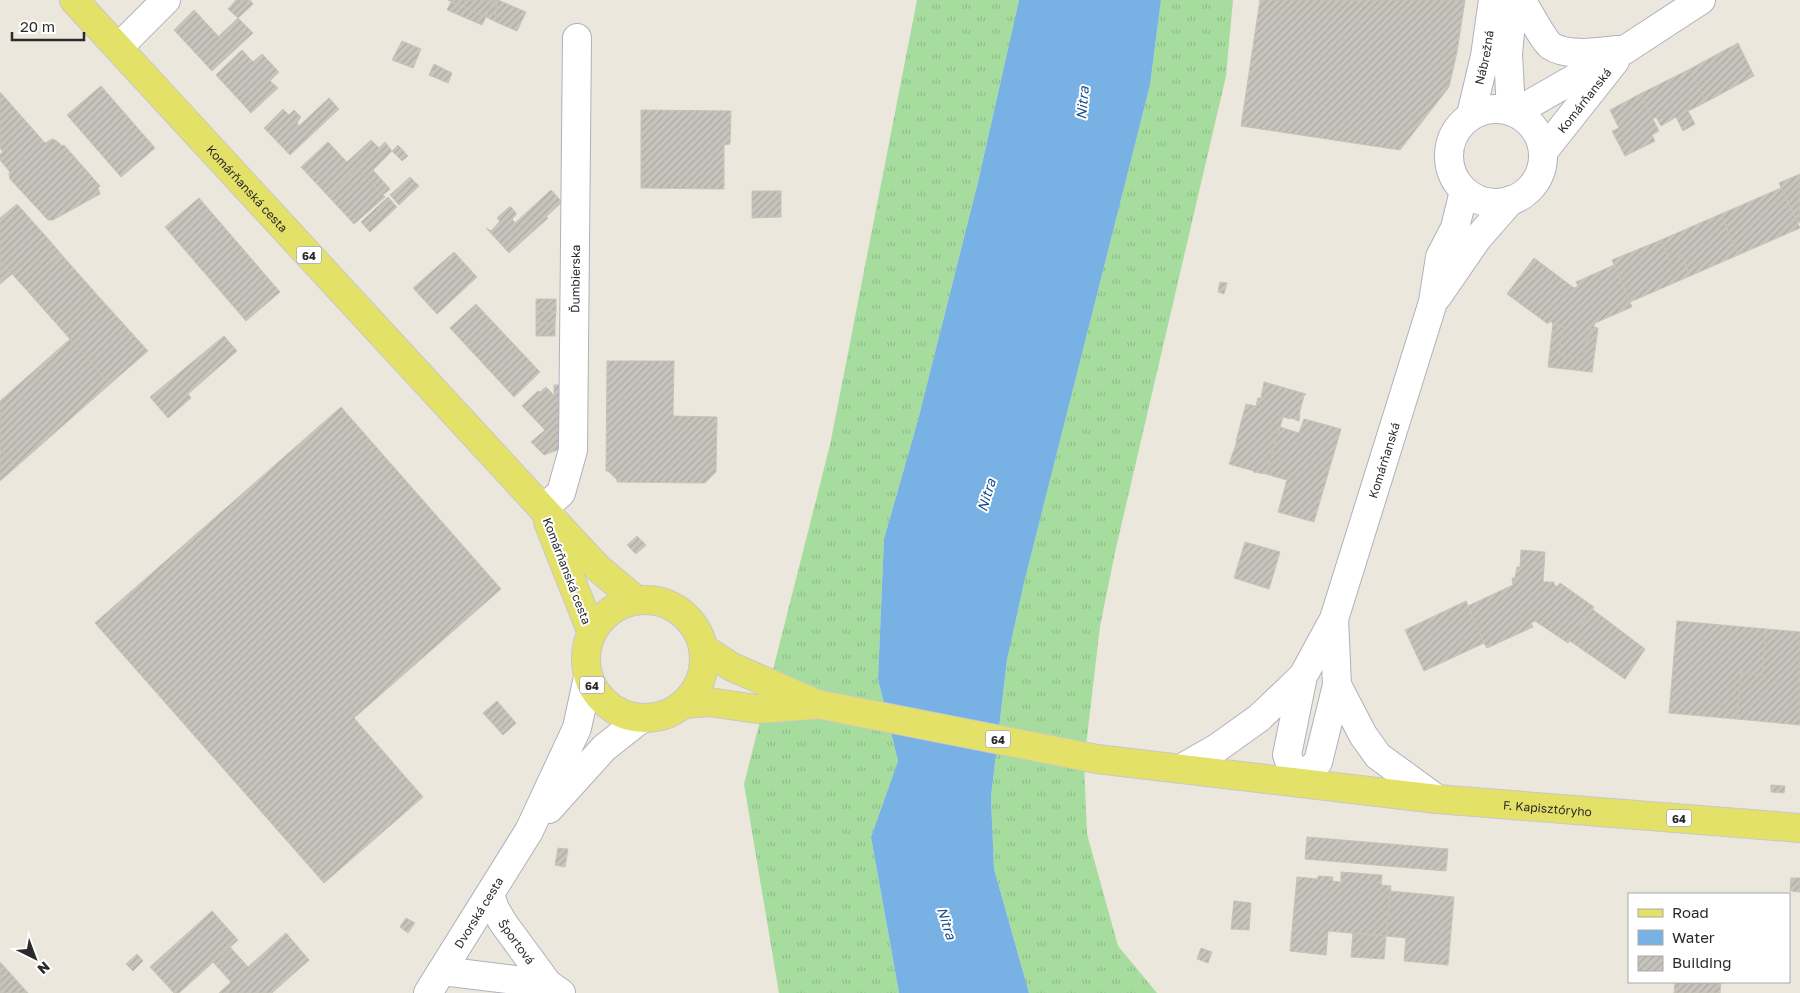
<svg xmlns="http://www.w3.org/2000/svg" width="1800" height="993" viewBox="0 0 1800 993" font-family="'Golos Text',sans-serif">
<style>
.grass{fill:url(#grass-tufts)}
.water{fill:#78b2e4}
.building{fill:url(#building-hatch);stroke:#c6c3b7}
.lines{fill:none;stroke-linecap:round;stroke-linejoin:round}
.minor-casing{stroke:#b0b0bc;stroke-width:30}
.major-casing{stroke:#c8c8c8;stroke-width:30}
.minor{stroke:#fff;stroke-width:28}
.major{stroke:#e4e168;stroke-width:28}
.labels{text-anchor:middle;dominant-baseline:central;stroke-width:4;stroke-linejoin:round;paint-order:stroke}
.shield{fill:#fff;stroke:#6a6a6a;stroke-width:1}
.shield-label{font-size:11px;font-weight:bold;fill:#2a2a2a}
.street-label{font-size:12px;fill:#2a2a2a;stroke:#fff}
.water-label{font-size:14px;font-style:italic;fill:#194e8f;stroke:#fff}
</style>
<defs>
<pattern id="grass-tufts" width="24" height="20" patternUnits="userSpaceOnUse" patternTransform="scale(1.25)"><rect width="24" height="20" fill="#a6dd9e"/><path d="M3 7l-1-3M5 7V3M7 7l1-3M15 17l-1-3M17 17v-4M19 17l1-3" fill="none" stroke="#8fbe88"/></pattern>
<pattern id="building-hatch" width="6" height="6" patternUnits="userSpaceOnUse" patternTransform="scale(1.25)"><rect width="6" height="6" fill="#c6c4bc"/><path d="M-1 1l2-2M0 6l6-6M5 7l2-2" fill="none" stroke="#aaa9a2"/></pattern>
</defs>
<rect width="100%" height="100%" fill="#ebe7dd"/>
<path class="grass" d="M 917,0 L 1019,0 L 978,182 L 918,420 L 884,539 L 878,679 L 898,761 L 871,837 L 899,993 L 779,993 L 744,784 L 830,445 Z
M 1161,0 L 1233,0 L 1226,76 L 1116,548 L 1100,626 L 1084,763 L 1087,834 L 1118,946 L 1157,993 L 1029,993 L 994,869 L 991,797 L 1007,660 L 1024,583 L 1150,85 Z"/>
<path class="water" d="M 1019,0 L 1161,0 L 1150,85 L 1024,583 L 1007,660 L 991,797 L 994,869 L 1029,993 L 899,993 L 871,837 L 898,761 L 878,679 L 884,539 L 918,420 L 978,182 Z"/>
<path class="building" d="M 236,0 L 250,0 L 253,4 L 238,18 L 228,9 Z
M 448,0 L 494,0 L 486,17 Z
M 494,0 L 498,0 L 495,10 L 496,22 L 486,17 Z
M 498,0 L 526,12 L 517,31 L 496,22 L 495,10 Z
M 1260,0 L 1465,0 L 1457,52 L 1449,87 L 1400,150 L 1241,126 Z
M 451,2 L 486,17 L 482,25 L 447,10 Z
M 194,10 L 221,39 L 200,58 L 174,30 Z
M 238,18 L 253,33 L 212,71 L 200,58 L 221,39 L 219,36 Z
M 402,41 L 421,49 L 413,68 L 392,60 Z
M 1738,43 L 1754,76 L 1706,102 L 1690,69 Z
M 242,50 L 253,62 L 262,54 L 279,72 L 270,81 L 278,88 L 251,113 L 216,75 Z
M 434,64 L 452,73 L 448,83 L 429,75 Z
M 1690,69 L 1706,102 L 1688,111 L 1695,124 L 1683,131 L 1676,117 L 1661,126 L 1656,117 L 1653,119 L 1640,94 Z
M 101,86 L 155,148 L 121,177 L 67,115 Z
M 0,92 L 45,143 L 52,139 L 57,141 L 62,146 L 64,145 L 100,186 L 98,188 L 100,194 L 53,220 L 48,220 L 10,179 L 9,174 L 10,172 L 0,160 L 0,154 L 3,152 L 0,148 Z
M 1640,94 L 1659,131 L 1652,135 L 1655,141 L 1625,156 L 1612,131 L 1619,128 L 1610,110 Z
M 329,98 L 339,109 L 290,155 L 264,128 L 283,109 L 289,115 L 294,110 L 301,117 L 297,123 L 299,126 Z
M 641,110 L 731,111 L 730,144 L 724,145 L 724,189 L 641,188 Z
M 371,140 L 379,148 L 328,196 L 301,167 L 328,142 L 347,162 Z
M 385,142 L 392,151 L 373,170 L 390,189 L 383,195 L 358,168 Z
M 398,145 L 408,156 L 402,161 L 392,151 Z
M 358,168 L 385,197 L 354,224 L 328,196 Z
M 1800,174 L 1800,222 L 1798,223 L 1779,183 Z
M 410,177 L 419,186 L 399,205 L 390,195 Z
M 1781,188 L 1800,228 L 1738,255 L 1721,214 Z
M 551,190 L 562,202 L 546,217 L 548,218 L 509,253 L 486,228 L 491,231 L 500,221 L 497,218 L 509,207 L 511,207 L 516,213 L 516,215 L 512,219 L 515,223 Z
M 752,191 L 781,191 L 781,217 L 752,218 Z
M 388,197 L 397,207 L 370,232 L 361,222 Z
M 199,198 L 280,292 L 246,321 L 165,227 Z
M 17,204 L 50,241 L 12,274 L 0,260 L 0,218 Z
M 1721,214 L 1738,255 L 1690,276 L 1682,255 L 1669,260 L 1661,240 Z
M 1661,240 L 1669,260 L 1682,255 L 1690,276 L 1630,302 L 1612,260 Z
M 50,241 L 61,254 L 23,286 L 12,274 Z
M 454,252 L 477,277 L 437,314 L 413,288 Z
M 61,254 L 99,297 L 62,330 L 23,286 Z
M 1534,258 L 1574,288 L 1578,286 L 1576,282 L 1614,265 L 1632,307 L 1595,323 L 1593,329 L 1590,329 L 1589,340 L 1586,339 L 1583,358 L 1559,355 L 1563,326 L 1553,324 L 1550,321 L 1548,324 L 1507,294 Z
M 0,260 L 12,274 L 0,284 Z
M 1220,282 L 1227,283 L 1224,294 L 1218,292 Z
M 99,297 L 148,351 L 110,384 L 62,330 Z
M 536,299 L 556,299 L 556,311 L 536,311 Z
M 476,304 L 540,372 L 514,397 L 450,328 Z
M 536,311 L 556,311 L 555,324 L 536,323 Z
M 536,323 L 555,324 L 555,336 L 536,336 Z
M 1553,324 L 1563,326 L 1559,355 L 1583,358 L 1586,339 L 1589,340 L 1590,329 L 1593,329 L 1594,327 L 1598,328 L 1592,372 L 1548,367 Z
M 224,336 L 237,351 L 188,394 L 191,398 L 168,418 L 150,397 Z
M 70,339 L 110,384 L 16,467 L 0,449 L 0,401 Z
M 607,361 L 674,361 L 673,416 L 717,417 L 716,472 L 705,483 L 617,482 L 617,480 L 608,471 L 606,471 Z
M 1264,382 L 1306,394 L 1304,396 L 1300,410 L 1299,421 L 1291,418 L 1290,419 L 1283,417 L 1266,474 L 1253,472 L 1254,471 L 1229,464 L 1237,441 L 1236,441 L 1246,404 L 1256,406 L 1258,398 L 1261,398 Z
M 554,385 L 563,385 L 563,405 L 554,396 Z
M 546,387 L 563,405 L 562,448 L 544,455 L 531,442 L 545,430 L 522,406 L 538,391 L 540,392 Z
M 341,407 L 501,589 L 354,718 L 423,797 L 324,883 L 95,623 Z
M 1304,419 L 1341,429 L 1314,522 L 1278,512 L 1287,480 L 1266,474 L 1280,427 L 1299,433 Z
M 0,449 L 16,467 L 0,481 Z
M 637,536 L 646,545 L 636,554 L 627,545 Z
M 1245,542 L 1280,552 L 1269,589 L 1234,578 Z
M 1521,550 L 1545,552 L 1543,582 L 1554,582 L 1554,584 L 1557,587 L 1560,583 L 1594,607 L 1568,643 L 1535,621 L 1531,623 L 1533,627 L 1487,648 L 1484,643 L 1468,606 L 1513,585 L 1512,578 L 1515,578 L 1517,567 L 1520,567 Z
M 1466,601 L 1484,643 L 1424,671 L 1405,630 Z
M 1592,609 L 1645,649 L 1625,679 L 1570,641 Z
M 1677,621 L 1766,629 L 1762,675 L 1741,673 L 1737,719 L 1669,713 Z
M 1766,629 L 1800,632 L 1800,725 L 1737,719 L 1741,673 L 1762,675 Z
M 497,701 L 516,723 L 503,735 L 483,713 Z
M 1771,785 L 1785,786 L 1784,793 L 1771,792 Z
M 1307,837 L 1448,849 L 1446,871 L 1305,859 Z
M 558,848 L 568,849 L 565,867 L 555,865 Z
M 1341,872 L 1382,875 L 1381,885 L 1391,886 L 1386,936 L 1328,931 L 1326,955 L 1290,951 L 1297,877 L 1318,879 L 1318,876 L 1333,877 L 1332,881 L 1341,882 Z
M 1791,878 L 1800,878 L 1800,892 L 1790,891 Z
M 1390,891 L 1454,897 L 1448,965 L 1404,961 L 1406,938 L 1386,936 Z
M 1234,901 L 1251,903 L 1249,930 L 1231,929 Z
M 212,911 L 238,940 L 179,993 L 174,993 L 150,967 Z
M 406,918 L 415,923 L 408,933 L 400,927 Z
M 286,933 L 309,960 L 272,993 L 219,993 L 231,982 L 213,962 L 230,947 L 248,967 Z
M 1353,933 L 1386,936 L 1384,959 L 1351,957 Z
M 1201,948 L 1212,952 L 1208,963 L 1197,959 Z
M 137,954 L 143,961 L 133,971 L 126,964 Z
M 0,962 L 28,993 L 0,993 Z
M 1675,982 L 1721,982 L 1720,993 L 1674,993 Z"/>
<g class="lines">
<defs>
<g id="minor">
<path d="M 1521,0 C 1528,10 1543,40 1551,46 C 1568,57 1598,52 1617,50"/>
<path d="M 119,47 L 166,0"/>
<circle cx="1496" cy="156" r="47"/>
<path d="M 1511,111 L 1508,54 L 1513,0"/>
<path d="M 1516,112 L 1626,49 L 1701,0"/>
<path id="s1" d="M 1471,115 L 1485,56 L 1493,0"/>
<path id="s2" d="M 1543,152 L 1615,61"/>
<path d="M 1437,297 L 1477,239 L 1511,200"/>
<path id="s3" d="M 543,509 L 561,493 L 573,450 L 577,38"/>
<path id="s4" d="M 1334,619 L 1337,685 L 1318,762 L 1297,782 L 1287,755 L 1303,676 L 1334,619 L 1433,302 L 1440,257 L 1455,228 L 1464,191"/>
<path d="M 1337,685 L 1363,735 L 1378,756 L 1437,799"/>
<path d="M 1182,768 L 1217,748 L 1259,718 L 1303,676"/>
<path d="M 549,809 L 604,748 L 642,718"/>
<path id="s5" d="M 490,895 L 495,909 L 504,924 L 548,984 L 561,993"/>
<path d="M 442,971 L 548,984"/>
<path id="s6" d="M 428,993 L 529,831 L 577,728 L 588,677"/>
</g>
<g id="major">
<path id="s7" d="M 74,0 L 543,509 L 598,568 L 636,600"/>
<path d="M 548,522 L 592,633"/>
<circle cx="645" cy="659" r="59"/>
<path id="s8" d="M 703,648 L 732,667 L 817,704 L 1097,759 L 1437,799 L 1800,828"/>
<path d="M 683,704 L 709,702 L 757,709 L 813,705"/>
</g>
</defs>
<use href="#minor" class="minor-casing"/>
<use href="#major" class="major-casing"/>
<use href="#minor" class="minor"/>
<use href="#major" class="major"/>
</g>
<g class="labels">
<g class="shield">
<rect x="296.5" y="246.5" width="25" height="17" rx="4"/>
<rect x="579.5" y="676.5" width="25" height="17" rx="4"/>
<rect x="985.5" y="730.5" width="25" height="17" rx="4"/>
<rect x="1666.5" y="809.5" width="25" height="17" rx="4"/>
</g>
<g class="shield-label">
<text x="309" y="255">64</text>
<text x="592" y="685">64</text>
<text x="998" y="739">64</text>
<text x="1679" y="818">64</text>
</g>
<g class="street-label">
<text stroke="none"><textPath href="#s1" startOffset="59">Nábrežná</textPath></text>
<text stroke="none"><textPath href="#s2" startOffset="66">Komárňanská</textPath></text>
<text stroke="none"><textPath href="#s7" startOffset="256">Komárňanská cesta</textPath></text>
<text stroke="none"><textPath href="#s3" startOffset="240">Ďumbierska</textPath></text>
<text stroke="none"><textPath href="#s4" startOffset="515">Komárňanská</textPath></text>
<text transform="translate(567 571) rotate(69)">Komárňanská cesta</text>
<text stroke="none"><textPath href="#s8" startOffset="866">F. Kapisztóryho</textPath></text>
<text stroke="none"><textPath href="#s6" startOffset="95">Dvorská cesta</textPath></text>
<text stroke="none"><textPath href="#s5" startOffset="54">Športová</textPath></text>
</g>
<g class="water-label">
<text transform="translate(1082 103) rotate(-85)">Nitra</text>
<text transform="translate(986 495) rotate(-73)">Nitra</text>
<text transform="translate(947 923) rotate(72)">Nitra</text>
</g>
</g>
<rect x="1628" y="893" width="162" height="90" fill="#ffffff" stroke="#aaaaaa"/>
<rect x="1638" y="909" width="25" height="8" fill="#e4e168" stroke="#aaaaaa"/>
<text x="1672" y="918" font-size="15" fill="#2a2a2a">Road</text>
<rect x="1638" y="930" width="25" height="15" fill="#78b2e4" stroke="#aaaaaa"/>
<text x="1672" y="943" font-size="15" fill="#2a2a2a">Water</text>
<rect x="1638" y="956" width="25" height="15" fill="url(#building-hatch)" stroke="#aaaaaa"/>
<text x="1672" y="968" font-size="15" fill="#2a2a2a">Building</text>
<g transform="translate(35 958) rotate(138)" stroke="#ffffff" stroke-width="4" paint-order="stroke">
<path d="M0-4L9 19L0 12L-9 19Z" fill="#2a2a2a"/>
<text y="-8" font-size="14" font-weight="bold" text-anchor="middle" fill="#2a2a2a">N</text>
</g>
<path d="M12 32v8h72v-8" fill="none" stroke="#2a2a2a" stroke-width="2.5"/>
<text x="20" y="32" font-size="15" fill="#2a2a2a" stroke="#ffffff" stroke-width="4" paint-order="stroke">20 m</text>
</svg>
